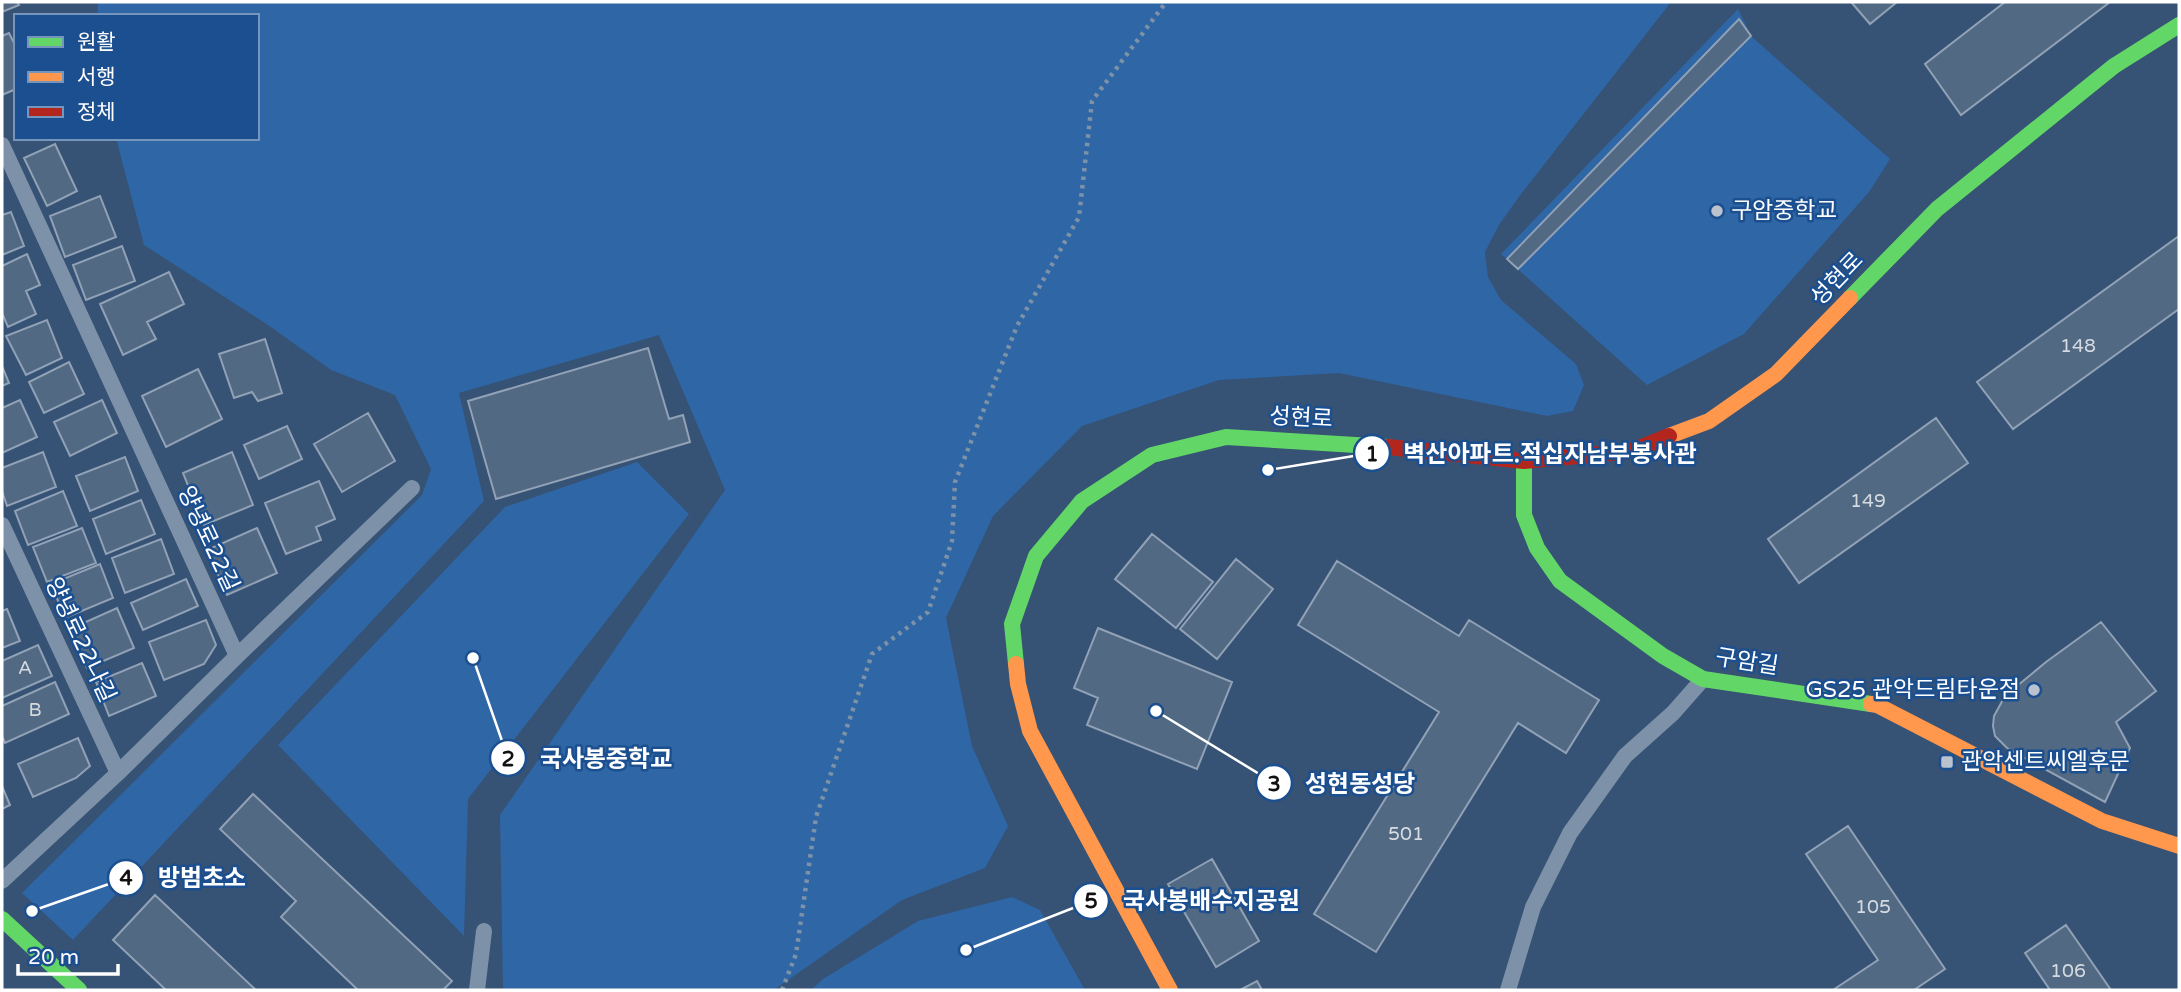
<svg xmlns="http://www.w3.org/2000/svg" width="2181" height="992" viewBox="0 0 2181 992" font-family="'Varela Round','Noto Sans KR',sans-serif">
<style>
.green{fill:#2f66a5}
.building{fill:#526984;stroke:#92a2b6;stroke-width:2}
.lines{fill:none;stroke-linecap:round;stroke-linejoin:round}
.path{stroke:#7d92a8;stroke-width:4.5;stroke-dasharray:3.5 5;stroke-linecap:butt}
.lane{stroke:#7d92a8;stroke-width:16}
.fast{stroke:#63d668;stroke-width:16}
.slow{stroke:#ff974d;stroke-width:16}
.jam{stroke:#b3261e;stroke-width:16}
.poi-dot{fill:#b9c2ce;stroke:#1b4f8f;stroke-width:2.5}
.labels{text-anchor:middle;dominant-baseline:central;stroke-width:5;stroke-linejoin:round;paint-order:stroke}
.number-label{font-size:19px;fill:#d4dae0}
.poi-label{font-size:23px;fill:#fff;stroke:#1b4f8f;text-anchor:start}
.street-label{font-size:23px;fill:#fff;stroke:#1b4f8f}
.leader{fill:none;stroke:#fff;stroke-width:2.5}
.callout-dot{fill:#fff;stroke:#1b4f8f;stroke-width:2.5}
.mark-label{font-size:21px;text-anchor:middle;font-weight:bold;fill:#111}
.callout-label{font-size:24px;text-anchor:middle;font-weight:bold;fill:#fff;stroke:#1b4f8f;stroke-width:5;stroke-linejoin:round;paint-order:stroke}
</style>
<rect width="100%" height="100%" fill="#365274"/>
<path class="green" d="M 98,2 L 1671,2 L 1521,194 L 1499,225 L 1485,252 L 1488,277 L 1501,300 L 1576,364 L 1584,385 L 1573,411 L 1547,416 L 1339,373 L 1219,380 L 1082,426 L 993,516 L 946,618 L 972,746 L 1008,826 L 985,868 L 902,900 L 774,990 L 503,990 L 500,815 L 725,490 L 659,335 L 459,393 L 484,501 L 73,940 L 22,893 L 422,495 L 431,469 L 395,395 L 331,370 L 268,325 L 144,245 L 116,138 L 257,138 L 257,16 L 97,16 Z
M 1738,9 L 1751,36 L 1890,159 L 1869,192 L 1744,334 L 1647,385 L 1501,254 Z
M 637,462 L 689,514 L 468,799 L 464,936 L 278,745 L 505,507 Z
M 1012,897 L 1040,910 L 1085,990 L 811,990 L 823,979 L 918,921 Z"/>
<path class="building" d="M 2,2 L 17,2 L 19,5 L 2,12 Z
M 1851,2 L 1897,2 L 1870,24 Z
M 2005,2 L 2110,2 L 1961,115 L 1925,64 Z
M 1739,19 L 1751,36 L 1518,269 L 1507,259 Z
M 9,33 L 16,47 L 16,89 L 2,95 L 2,36 Z
M 55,144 L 77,191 L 47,206 L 24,158 Z
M 100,196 L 116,237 L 65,257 L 50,216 Z
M 11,212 L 24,246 L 2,255 L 2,215 Z
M 2179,236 L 2179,309 L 2013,429 L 1977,382 Z
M 122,246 L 135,281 L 86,300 L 73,265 Z
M 27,254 L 40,285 L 26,291 L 36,314 L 8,327 L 2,313 L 2,266 Z
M 169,272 L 184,304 L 147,322 L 156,339 L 123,355 L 100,304 Z
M 47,320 L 62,358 L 26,375 L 6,336 Z
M 265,339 L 282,393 L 258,401 L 252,392 L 234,398 L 219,354 Z
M 648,348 L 669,419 L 683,415 L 690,442 L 496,499 L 468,401 Z
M 69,362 L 84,394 L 44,413 L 29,382 Z
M 2,366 L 9,383 L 2,386 Z
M 198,369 L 222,419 L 166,447 L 142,396 Z
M 20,400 L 37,437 L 2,453 L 2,408 Z
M 102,400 L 117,433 L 70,456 L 54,422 Z
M 368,413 L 395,461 L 342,492 L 314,444 Z
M 1936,418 L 1968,463 L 1799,583 L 1768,539 Z
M 287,426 L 302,459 L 259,479 L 244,445 Z
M 43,452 L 56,487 L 7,506 L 2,491 L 2,468 Z
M 232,452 L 253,505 L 204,525 L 183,473 Z
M 125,457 L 138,491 L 90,511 L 76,476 Z
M 319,481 L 335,519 L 316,527 L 321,540 L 286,554 L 265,503 Z
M 63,491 L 77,526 L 28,545 L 15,511 Z
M 141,500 L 155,534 L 106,554 L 93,519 Z
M 82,528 L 96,563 L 47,582 L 33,547 Z
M 257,528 L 277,573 L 227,595 L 207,550 Z
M 1152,534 L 1213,582 L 1176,628 L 1115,579 Z
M 161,539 L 174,574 L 125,593 L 112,558 Z
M 1236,559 L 1273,589 L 1217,659 L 1180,629 Z
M 1337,561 L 1459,636 L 1469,620 L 1599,700 L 1566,753 L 1518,723 L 1376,952 L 1314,914 L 1439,712 L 1298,625 Z
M 100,564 L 113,598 L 65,618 L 51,584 Z
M 186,579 L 198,606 L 143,630 L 131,603 Z
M 117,608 L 134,648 L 87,668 L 70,629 Z
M 7,609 L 20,641 L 2,648 L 2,611 Z
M 206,620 L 216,645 L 204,664 L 164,680 L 149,642 Z
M 2101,622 L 2156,691 L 2116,722 L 2130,748 L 2105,802 L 2008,749 L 1995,736 L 1993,726 L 1994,716 L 2005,696 L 2046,662 Z
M 1098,628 L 1232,682 L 1197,769 L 1087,725 L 1098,698 L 1074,688 Z
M 38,645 L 52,676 L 2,698 L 2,661 Z
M 142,663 L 156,696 L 109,716 L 96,682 Z
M 55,682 L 69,714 L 5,743 L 2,736 L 2,706 Z
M 78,738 L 90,766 L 76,778 L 33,797 L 18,764 Z
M 2,786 L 10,805 L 2,809 Z
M 253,794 L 452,981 L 443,990 L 358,990 L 281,917 L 296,901 L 220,829 Z
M 1848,826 L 1945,969 L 1914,990 L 1833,990 L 1878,960 L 1806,854 Z
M 1212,859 L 1259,941 L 1216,967 L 1168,884 Z
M 155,895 L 256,990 L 166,990 L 113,940 Z
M 2066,925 L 2111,990 L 2050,990 L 2025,953 Z
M 1257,981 L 1262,990 L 1240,990 Z"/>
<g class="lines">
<path class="path" d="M 782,990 L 796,954 L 816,817 L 872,654 L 928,612 L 952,541 L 955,482 L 1017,326 L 1079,217 L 1092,101 L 1166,2"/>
<path class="lane" d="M 2,145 L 237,656 L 118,773 L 2,881
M 2,525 L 118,773
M 237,656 L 412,488
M 477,990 L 484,931
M 1508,990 L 1533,907 L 1570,833 L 1625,756 L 1673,713 L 1703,679"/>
<path class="fast" d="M 1850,298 L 1937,209 L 2114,66 L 2179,25
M 1524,461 L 1524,515 L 1537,548 L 1560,581 L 1663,656 L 1703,679 L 1871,704
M 1016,664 L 1012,624 L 1036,556 L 1082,501 L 1152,455 L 1226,437 L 1388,447
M 2,919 L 79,990"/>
<path class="slow" d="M 1669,436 L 1709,421 L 1776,374 L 1850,298
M 1016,664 L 1018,684 L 1030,731 L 1170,990
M 1871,704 L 1877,705 L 2102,821 L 2179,846"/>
<path class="jam" d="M 1388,447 L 1524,461 L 1632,451 L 1669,436"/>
</g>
<g class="poi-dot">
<circle cx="1717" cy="211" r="7"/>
<circle cx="2034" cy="690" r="7"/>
<rect x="1940" y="755" width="14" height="14" rx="3.5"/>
</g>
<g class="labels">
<g class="number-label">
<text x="2078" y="346">148</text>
<text x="1868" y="501">149</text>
<text x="25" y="668">A</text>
<text x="35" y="710">B</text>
<text x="1406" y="834">501</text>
<text x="1873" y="907">105</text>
<text x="2068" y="971">106</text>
</g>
<g class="poi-label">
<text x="1731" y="211">구암중학교</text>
<text x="2020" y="690" text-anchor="end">GS25 관악드림타운점</text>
<text x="1961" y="762">관악센트씨엘후문</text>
</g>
<g class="street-label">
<text transform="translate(1837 279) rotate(-46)">성현로</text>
<text transform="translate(1301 418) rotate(3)">성현로</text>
<text transform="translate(208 539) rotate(65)">양녕로22길</text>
<text transform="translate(80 640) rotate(65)">양녕로22나길</text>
<text transform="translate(1747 662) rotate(9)">구암길</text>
</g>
</g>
<path class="leader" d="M1268 470L1372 453M473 658L508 758M1156 711L1274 783M32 911L126 878M966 950L1091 901"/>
<g class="callout-dot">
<circle cx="1268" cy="470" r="7"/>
<circle cx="473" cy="658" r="7"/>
<circle cx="1156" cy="711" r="7"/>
<circle cx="32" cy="911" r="7"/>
<circle cx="966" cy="950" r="7"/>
<circle cx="1372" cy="453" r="18"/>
<circle cx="508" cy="758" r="18"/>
<circle cx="1274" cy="783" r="18"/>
<circle cx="126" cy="878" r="18"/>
<circle cx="1091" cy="901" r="18"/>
</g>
<g class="mark-label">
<text x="1372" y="461">1</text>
<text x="508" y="766">2</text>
<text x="1274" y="791">3</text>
<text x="126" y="885">4</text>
<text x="1091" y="908">5</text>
</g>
<g class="callout-label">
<text x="1550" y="462">벽산아파트.적십자남부봉사관</text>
<text x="606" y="767">국사봉중학교</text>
<text x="1360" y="792">성현동성당</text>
<text x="202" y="886">방범초소</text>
<text x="1211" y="909">국사봉배수지공원</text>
</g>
<rect width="2181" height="992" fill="none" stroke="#ffffff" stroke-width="7"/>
<rect x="14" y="14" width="245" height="126" fill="#1b4f8f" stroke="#7695bc" stroke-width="2"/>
<rect x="28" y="37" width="35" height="10" fill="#63d668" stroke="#7695bc" stroke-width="2"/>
<text x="77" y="49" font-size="21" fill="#ffffff">원활</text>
<rect x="28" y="72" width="35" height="10" fill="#ff974d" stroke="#7695bc" stroke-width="2"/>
<text x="77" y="84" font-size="21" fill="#ffffff">서행</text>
<rect x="28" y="107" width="35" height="10" fill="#b3261e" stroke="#7695bc" stroke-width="2"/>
<text x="77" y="119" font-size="21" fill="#ffffff">정체</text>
<path d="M18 964v10h100v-10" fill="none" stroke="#ffffff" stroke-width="3.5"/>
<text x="28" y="964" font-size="21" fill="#ffffff" stroke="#1b4f8f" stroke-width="5" paint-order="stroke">20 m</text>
</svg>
